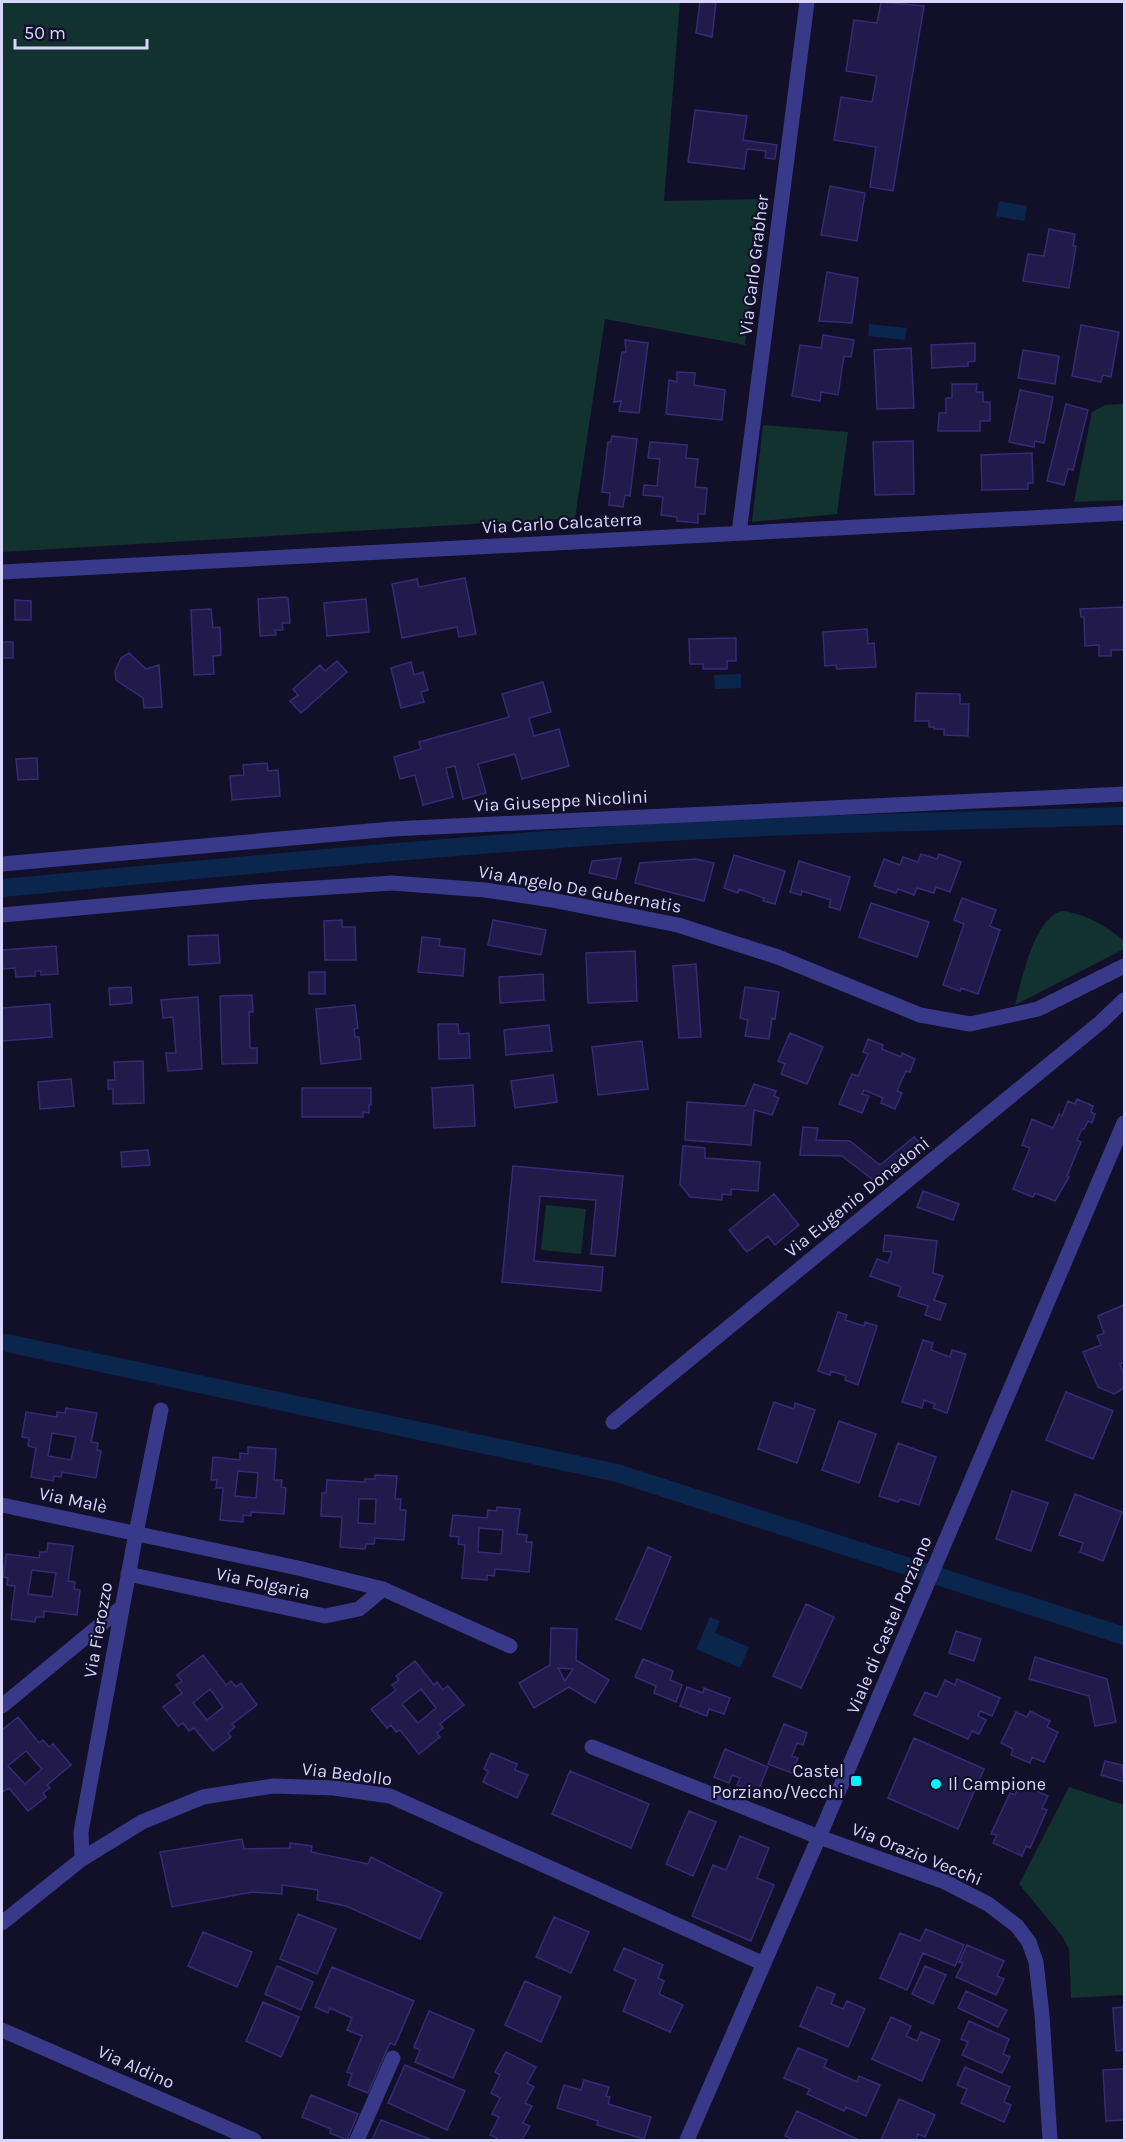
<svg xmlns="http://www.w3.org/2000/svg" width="1126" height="2142" viewBox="0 0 1126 2142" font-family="Karla,sans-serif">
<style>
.green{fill:#11322f}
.water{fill:#0a264c}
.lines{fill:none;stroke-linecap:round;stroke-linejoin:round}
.canal{stroke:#0a264c;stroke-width:18}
.building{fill:#211a4a;stroke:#362b77;stroke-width:1.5;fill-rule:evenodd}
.minor{stroke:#383a89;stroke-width:15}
.poi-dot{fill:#02f4ff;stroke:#120f28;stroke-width:2}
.labels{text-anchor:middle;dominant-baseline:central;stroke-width:4.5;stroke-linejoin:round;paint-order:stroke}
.street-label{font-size:18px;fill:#d8d6ff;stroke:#120f28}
.poi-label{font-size:18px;fill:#d8d6ff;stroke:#120f28;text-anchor:end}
</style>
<rect width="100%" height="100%" fill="#120f28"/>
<path class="green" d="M 2,2 L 680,2 L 664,201 L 766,199 L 745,345 L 605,319 L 575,518 L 2,552 Z
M 1124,404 L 1124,500 L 1074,502 L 1092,412 L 1105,405 Z
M 763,425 L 848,432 L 837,514 L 752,522 Z
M 1062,911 C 1084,913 1106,926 1123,940 L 1124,949 L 1015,1005 C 1022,980 1034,917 1062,911 Z
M 546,1205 L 586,1209 L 581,1254 L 541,1250 Z
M 1069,1787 L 1124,1805 L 1124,1995 L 1071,1998 L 1069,1949 L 1062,1936 L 1019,1884 Z"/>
<path class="water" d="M 999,201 L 1027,206 L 1024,221 L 996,216 Z
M 869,324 L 907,328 L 905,340 L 868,336 Z
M 741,674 L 741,688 L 715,689 L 714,675 Z
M 710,1617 L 720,1621 L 715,1633 L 749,1647 L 740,1668 L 696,1649 Z"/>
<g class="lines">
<path class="canal" d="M 2,888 C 206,869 411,849 616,835 C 785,824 955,821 1124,816
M 2,1342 L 617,1473 L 1124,1636"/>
</g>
<path class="building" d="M 700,2 L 716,2 L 712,37 L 696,33 Z
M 881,2 L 924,6 L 893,191 L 870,187 L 876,147 L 834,140 L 841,97 L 872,102 L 877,76 L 846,71 L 854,20 L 877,23 Z
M 695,110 L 747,116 L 743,140 L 777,145 L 775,159 L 765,158 L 766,151 L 747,149 L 744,169 L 688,162 Z
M 830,186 L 865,193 L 857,241 L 821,235 Z
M 1049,229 L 1075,234 L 1073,246 L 1076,246 L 1069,288 L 1023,281 L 1028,254 L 1044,256 Z
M 827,272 L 858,278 L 852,323 L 819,321 Z
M 1081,325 L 1119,332 L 1111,377 L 1103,375 L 1101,382 L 1072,376 Z
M 823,335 L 854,340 L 851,357 L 844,356 L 838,395 L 821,392 L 820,401 L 792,396 L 800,345 L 821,348 Z
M 625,340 L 648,343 L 639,413 L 619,411 L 621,401 L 614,402 L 622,352 L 626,352 Z
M 975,343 L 975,361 L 968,362 L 968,366 L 932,368 L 931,345 Z
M 911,348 L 914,408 L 877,409 L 874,350 Z
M 1023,350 L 1059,356 L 1055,384 L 1018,378 Z
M 677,372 L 695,373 L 694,385 L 725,390 L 722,420 L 666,414 L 669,380 L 677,382 Z
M 952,384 L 977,384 L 976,392 L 983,392 L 983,402 L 990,402 L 990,421 L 980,421 L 980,431 L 938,431 L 939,413 L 946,413 L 946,398 L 952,398 Z
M 1020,390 L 1053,397 L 1044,443 L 1035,441 L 1034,447 L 1009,442 Z
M 1066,404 L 1088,410 L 1073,470 L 1068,469 L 1064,485 L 1047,481 Z
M 612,436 L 637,439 L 630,496 L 625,495 L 623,507 L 609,505 L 610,493 L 602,492 L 608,442 L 611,442 Z
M 913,441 L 914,494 L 875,495 L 873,442 Z
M 650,442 L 687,445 L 686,458 L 698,459 L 695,487 L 707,488 L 705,514 L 698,514 L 698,523 L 677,521 L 677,517 L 661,515 L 663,497 L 643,495 L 644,485 L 657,486 L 660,459 L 648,458 Z
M 1032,453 L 1033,483 L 1028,483 L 1028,489 L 982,490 L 981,455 Z
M 465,578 L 476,634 L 459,637 L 457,627 L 402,638 L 392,584 L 417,579 L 419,587 Z
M 285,597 L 288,598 L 290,623 L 282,623 L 283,630 L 275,630 L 276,635 L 260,636 L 258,599 Z
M 366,599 L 369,632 L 327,636 L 324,603 Z
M 15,600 L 31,601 L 31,620 L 15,620 Z
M 1124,607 L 1124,650 L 1111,650 L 1111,656 L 1099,656 L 1099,645 L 1085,646 L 1084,617 L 1081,617 L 1080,609 Z
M 211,609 L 213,628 L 220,627 L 221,655 L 213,656 L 214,674 L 194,675 L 191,610 Z
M 867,629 L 868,644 L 874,643 L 876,667 L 837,669 L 836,665 L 825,666 L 823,632 Z
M 736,638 L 736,661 L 727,661 L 727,669 L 703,669 L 703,664 L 690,664 L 689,639 Z
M 2,642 L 13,642 L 13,658 L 2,658 L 2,666 Z
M 129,653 L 146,669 L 159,665 L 162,707 L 144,708 L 143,698 L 116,680 L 115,671 L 121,658 Z
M 337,661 L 347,672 L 301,713 L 290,701 L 298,695 L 293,689 L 320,665 L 325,671 Z
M 411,662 L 414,675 L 423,672 L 428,690 L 421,692 L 424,702 L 401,708 L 391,668 Z
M 543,682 L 551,712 L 529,718 L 534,736 L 559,729 L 569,766 L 522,779 L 515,754 L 478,764 L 486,793 L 463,799 L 455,766 L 446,768 L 453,797 L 423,805 L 415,775 L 400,779 L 394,757 L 421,749 L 419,742 L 509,717 L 502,694 Z
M 916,693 L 960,694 L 960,704 L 969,704 L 968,736 L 944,735 L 944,729 L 934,729 L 934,727 L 929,727 L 929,721 L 915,721 Z
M 37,758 L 38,779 L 18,780 L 16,759 Z
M 267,763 L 268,771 L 278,770 L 280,796 L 232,800 L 230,776 L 244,775 L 243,765 Z
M 921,854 L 937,859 L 939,854 L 961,862 L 950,892 L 936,887 L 934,893 L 917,888 L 914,895 L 898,889 L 896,893 L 874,886 L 884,859 L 900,865 L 903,857 L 918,862 Z
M 734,855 L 785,871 L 775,904 L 763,901 L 764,898 L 739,889 L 738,893 L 724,888 Z
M 621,858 L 616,879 L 589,873 L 592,861 Z
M 696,859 L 714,863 L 704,901 L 635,883 L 640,863 Z
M 799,861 L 850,877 L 840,910 L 829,907 L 831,900 L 802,891 L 801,895 L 790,892 Z
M 962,898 L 996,910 L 990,926 L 1000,930 L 978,994 L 961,988 L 960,991 L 943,985 L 964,924 L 954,920 Z
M 871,903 L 929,922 L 917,957 L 859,937 Z
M 342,920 L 342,927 L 355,927 L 356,960 L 325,960 L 324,921 Z
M 493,920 L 546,930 L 541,955 L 488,945 Z
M 218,935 L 220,963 L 189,965 L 188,936 Z
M 422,937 L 440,939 L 439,946 L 465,949 L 463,976 L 418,972 Z
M 56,946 L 58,974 L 41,975 L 41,971 L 35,971 L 35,976 L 16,977 L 15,968 L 3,969 L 2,950 Z
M 635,951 L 637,1001 L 588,1003 L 586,953 Z
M 696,964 L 701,1037 L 679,1038 L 673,966 Z
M 309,972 L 325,972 L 325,994 L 309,994 Z
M 543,974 L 544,1000 L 500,1003 L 499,977 Z
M 131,987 L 132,1003 L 110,1005 L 109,988 Z
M 745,987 L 779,992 L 775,1019 L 772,1018 L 769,1039 L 745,1036 L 748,1020 L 740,1018 Z
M 252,995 L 253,1012 L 249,1012 L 250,1048 L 257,1048 L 257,1063 L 222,1064 L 220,996 Z
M 198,997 L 202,1069 L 168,1071 L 166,1053 L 176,1053 L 173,1017 L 163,1018 L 161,1000 Z
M 50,1004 L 52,1037 L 2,1041 L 2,1008 Z
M 355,1005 L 358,1028 L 354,1029 L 355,1037 L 359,1037 L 361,1059 L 321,1064 L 316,1009 Z
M 438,1024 L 458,1024 L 459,1034 L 469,1033 L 470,1058 L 439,1059 Z
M 549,1025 L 552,1051 L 506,1055 L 504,1030 Z
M 790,1033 L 823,1047 L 807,1084 L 781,1074 L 785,1064 L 778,1061 Z
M 868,1039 L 883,1045 L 882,1049 L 901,1057 L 902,1053 L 915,1059 L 910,1072 L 906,1071 L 897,1091 L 902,1093 L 895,1109 L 881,1103 L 883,1098 L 864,1090 L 862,1094 L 869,1096 L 862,1113 L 839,1104 L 852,1074 L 858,1076 L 868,1054 L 863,1052 Z
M 642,1041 L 648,1089 L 598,1095 L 592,1047 Z
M 143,1061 L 144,1103 L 113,1104 L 113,1089 L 108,1089 L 108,1080 L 115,1080 L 114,1062 Z
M 553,1075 L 557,1102 L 515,1108 L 511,1081 Z
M 71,1079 L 74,1106 L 40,1109 L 38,1082 Z
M 754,1084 L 776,1091 L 774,1096 L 779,1098 L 772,1115 L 754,1110 L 751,1145 L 685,1140 L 687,1102 L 745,1106 Z
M 473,1085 L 475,1126 L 434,1128 L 432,1088 Z
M 302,1088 L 371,1088 L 371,1105 L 369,1105 L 369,1113 L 363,1112 L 363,1117 L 302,1117 Z
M 1077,1099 L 1093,1106 L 1091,1112 L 1095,1114 L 1092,1123 L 1088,1121 L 1084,1129 L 1082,1129 L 1077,1140 L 1081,1142 L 1067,1176 L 1069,1177 L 1055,1201 L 1035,1193 L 1033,1197 L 1013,1189 L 1030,1148 L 1022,1145 L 1032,1119 L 1053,1128 L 1059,1114 L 1062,1116 L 1068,1101 L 1075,1104 Z
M 803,1127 L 818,1128 L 816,1140 L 850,1141 L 880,1165 L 914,1137 L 925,1148 L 881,1186 L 842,1156 L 800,1155 Z
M 683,1146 L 705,1148 L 705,1158 L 760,1162 L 758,1191 L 731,1189 L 731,1195 L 722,1194 L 722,1200 L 690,1197 L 680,1184 Z
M 148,1150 L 150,1165 L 122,1167 L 121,1152 Z
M 513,1166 L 623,1176 L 615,1256 L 591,1254 L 596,1200 L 540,1196 L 534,1261 L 603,1267 L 601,1291 L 502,1282 Z
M 923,1191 L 959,1204 L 953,1220 L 917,1207 Z
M 774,1194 L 799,1225 L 775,1245 L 768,1236 L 747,1252 L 729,1230 Z
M 885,1235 L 937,1241 L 933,1273 L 943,1276 L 934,1300 L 946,1304 L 940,1320 L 925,1315 L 928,1306 L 898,1296 L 901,1287 L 870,1276 L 877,1259 L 888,1263 L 892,1252 L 883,1251 Z
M 1124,1305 L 1124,1362 L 1120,1364 L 1124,1376 L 1124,1388 L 1114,1394 L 1098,1387 L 1083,1352 L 1101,1345 L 1097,1336 L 1104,1333 L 1098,1316 Z
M 838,1312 L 847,1315 L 845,1320 L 864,1326 L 865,1322 L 877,1326 L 858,1385 L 845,1380 L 846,1376 L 831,1371 L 830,1375 L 818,1371 Z
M 923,1340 L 933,1343 L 931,1350 L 950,1357 L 952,1350 L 966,1354 L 947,1413 L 933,1408 L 935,1404 L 924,1400 L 922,1408 L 902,1402 Z
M 1066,1392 L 1113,1411 L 1093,1459 L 1046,1440 Z
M 774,1402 L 794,1409 L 795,1403 L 815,1410 L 797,1463 L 758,1449 Z
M 66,1408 L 97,1413 L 91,1442 L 98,1443 L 97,1450 L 101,1451 L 96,1478 L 62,1472 L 61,1477 L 54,1476 L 53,1481 L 31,1477 L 36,1448 L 28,1446 L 29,1438 L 22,1437 L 26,1412 L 57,1417 L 57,1412 L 65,1413 ZM 52,1433 L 76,1437 L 71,1460 L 48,1456 Z
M 839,1421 L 876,1434 L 859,1483 L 822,1470 Z
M 898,1443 L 936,1457 L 919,1505 L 900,1499 L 898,1502 L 879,1496 Z
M 248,1447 L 276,1449 L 274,1480 L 282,1480 L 281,1487 L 286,1488 L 284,1514 L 251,1512 L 251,1516 L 243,1515 L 243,1522 L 220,1520 L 223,1488 L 216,1488 L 217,1480 L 211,1480 L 213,1457 L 240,1460 L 240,1453 L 248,1454 ZM 238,1471 L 258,1473 L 256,1498 L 235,1496 Z
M 375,1475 L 397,1476 L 395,1499 L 401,1499 L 400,1510 L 406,1510 L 404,1540 L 375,1538 L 374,1544 L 366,1544 L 365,1549 L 340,1547 L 342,1517 L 321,1516 L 322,1493 L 326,1493 L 327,1480 L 365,1482 L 365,1479 L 375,1479 ZM 359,1499 L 376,1499 L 375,1524 L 358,1523 Z
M 1012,1491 L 1048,1503 L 1031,1551 L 996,1539 Z
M 1075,1494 L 1122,1512 L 1103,1561 L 1080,1552 L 1083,1543 L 1059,1535 Z
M 497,1507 L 520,1509 L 517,1534 L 527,1535 L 526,1542 L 532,1542 L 529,1572 L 495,1569 L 494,1576 L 487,1575 L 487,1580 L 462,1578 L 465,1545 L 458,1544 L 459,1537 L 450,1536 L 453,1515 L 487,1518 L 488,1510 L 497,1511 ZM 479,1528 L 503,1530 L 501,1554 L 478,1552 Z
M 48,1543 L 73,1546 L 68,1581 L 75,1582 L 74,1589 L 80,1590 L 77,1615 L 44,1611 L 44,1617 L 36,1617 L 35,1622 L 11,1619 L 15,1586 L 7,1585 L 8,1578 L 3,1577 L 6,1554 L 39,1558 L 40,1552 L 47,1552 ZM 32,1570 L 56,1573 L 52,1597 L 28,1594 Z
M 648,1547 L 671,1557 L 641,1629 L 616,1619 Z
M 806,1604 L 834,1617 L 801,1688 L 773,1676 Z
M 551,1628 L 577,1629 L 576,1660 L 609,1680 L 595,1703 L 569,1687 L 534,1708 L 519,1683 L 550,1665 ZM 558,1668 L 573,1669 L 565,1681 Z
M 956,1631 L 981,1639 L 974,1661 L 949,1653 Z
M 203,1655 L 226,1685 L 231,1681 L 236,1687 L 241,1683 L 257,1705 L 232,1724 L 235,1727 L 228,1733 L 231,1737 L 213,1751 L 194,1728 L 189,1731 L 183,1723 L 178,1726 L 163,1707 L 182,1693 L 176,1685 L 182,1681 L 177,1675 ZM 210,1689 L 223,1707 L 207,1720 L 193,1703 Z
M 1035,1657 L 1107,1679 L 1116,1722 L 1095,1726 L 1089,1696 L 1029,1679 Z
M 643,1659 L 673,1671 L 670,1680 L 682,1685 L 676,1702 L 654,1693 L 656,1686 L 635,1677 Z
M 415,1661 L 434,1685 L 437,1682 L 443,1690 L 448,1686 L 464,1705 L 440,1724 L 443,1728 L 437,1733 L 440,1737 L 419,1754 L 400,1730 L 396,1732 L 391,1725 L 387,1728 L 371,1709 L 396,1690 L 392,1685 L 399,1680 L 396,1676 ZM 421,1689 L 436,1708 L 418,1723 L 402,1704 Z
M 957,1679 L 1000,1698 L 992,1716 L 980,1711 L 978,1716 L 986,1720 L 979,1734 L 972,1731 L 968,1739 L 914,1715 L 925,1692 L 937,1697 L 945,1680 L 955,1685 Z
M 687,1687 L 703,1693 L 704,1688 L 730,1698 L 724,1714 L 709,1709 L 707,1716 L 680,1706 Z
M 1030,1711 L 1050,1721 L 1047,1727 L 1058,1732 L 1044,1762 L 1032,1757 L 1030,1763 L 1011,1755 L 1013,1749 L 1001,1743 L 1016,1712 L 1027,1717 Z
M 18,1717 L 39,1743 L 43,1740 L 49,1747 L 53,1744 L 71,1765 L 47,1785 L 50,1788 L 43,1793 L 46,1797 L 28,1811 L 9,1788 L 2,1792 L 2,1730 ZM 26,1751 L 42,1769 L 25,1784 L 8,1766 Z
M 784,1724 L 807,1733 L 803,1745 L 797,1743 L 792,1756 L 798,1758 L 792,1773 L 768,1764 Z
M 914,1738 L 984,1769 L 958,1829 L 888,1798 Z
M 725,1749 L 768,1767 L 757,1793 L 737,1785 L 740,1778 L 732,1775 L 729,1783 L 714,1777 Z
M 491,1753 L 517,1764 L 515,1770 L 528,1775 L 517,1798 L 483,1782 L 488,1771 L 484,1769 Z
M 1105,1761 L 1122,1765 L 1124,1782 L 1101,1775 Z
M 570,1771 L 649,1804 L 631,1848 L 552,1814 Z
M 1020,1783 L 1048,1796 L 1042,1808 L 1047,1810 L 1030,1848 L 1026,1846 L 1022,1856 L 993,1843 L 997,1835 L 991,1834 L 1010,1793 L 1015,1795 Z
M 689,1811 L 716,1822 L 693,1876 L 666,1864 Z
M 740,1836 L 769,1848 L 757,1878 L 774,1885 L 751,1941 L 692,1916 L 713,1865 L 726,1870 Z
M 242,1839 L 244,1849 L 290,1848 L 290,1843 L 312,1846 L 311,1852 L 368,1864 L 371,1857 L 442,1893 L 420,1939 L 346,1906 L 317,1900 L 318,1890 L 282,1885 L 282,1894 L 252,1892 L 172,1907 L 160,1852 Z
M 298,1914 L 336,1929 L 317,1974 L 280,1959 Z
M 554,1917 L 589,1932 L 571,1973 L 536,1957 Z
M 926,1929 L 964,1945 L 955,1966 L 923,1953 L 907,1990 L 880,1978 L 900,1933 L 920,1941 Z
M 203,1932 L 252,1952 L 237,1987 L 188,1966 Z
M 967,1945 L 1004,1961 L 997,1976 L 1004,1979 L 996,1995 L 956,1977 L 963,1963 L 959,1962 Z
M 624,1948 L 663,1965 L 658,1978 L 664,1981 L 659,1994 L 683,2005 L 670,2032 L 623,2011 L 636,1980 L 614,1970 Z
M 277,1966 L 313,1982 L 301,2010 L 265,1994 Z
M 925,1966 L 946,1975 L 933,2004 L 912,1994 Z
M 332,1967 L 414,2001 L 395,2045 L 390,2043 L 368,2093 L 348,2085 L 352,2074 L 347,2072 L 362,2036 L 347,2030 L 352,2018 L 330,2008 L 328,2013 L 315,2007 Z
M 525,1981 L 561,1997 L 541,2042 L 505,2025 Z
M 817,1987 L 835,1994 L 831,2004 L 843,2009 L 847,2001 L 865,2009 L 848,2047 L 800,2026 Z
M 966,1991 L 1007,2010 L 998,2027 L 958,2008 Z
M 263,2002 L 299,2017 L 281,2057 L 246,2041 Z
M 1124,2007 L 1124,2050 L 1116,2051 L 1113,2008 Z
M 429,2011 L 474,2030 L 453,2078 L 415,2062 L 420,2050 L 414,2047 Z
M 891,2017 L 911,2026 L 906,2036 L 917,2041 L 921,2032 L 940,2040 L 922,2081 L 872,2059 Z
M 969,2021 L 1009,2039 L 1003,2054 L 1010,2057 L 1002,2073 L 962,2055 L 968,2042 L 961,2039 Z
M 798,2048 L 827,2060 L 824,2067 L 857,2082 L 859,2076 L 880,2085 L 866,2116 L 846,2107 L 844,2111 L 807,2094 L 810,2089 L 784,2078 Z
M 506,2052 L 536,2067 L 527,2083 L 534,2087 L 525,2103 L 532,2106 L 523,2123 L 530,2126 L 522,2140 L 496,2140 L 497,2138 L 490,2135 L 499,2117 L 492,2114 L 500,2098 L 491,2093 L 500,2075 L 495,2072 Z
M 405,2065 L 465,2091 L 447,2130 L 388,2103 Z
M 965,2067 L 1010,2087 L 1004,2102 L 1011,2105 L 1004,2122 L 961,2103 L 967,2089 L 957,2085 Z
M 1124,2069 L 1124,2120 L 1106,2121 L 1103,2070 Z
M 584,2080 L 609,2087 L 606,2096 L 610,2097 L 608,2104 L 651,2117 L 644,2139 L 597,2125 L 598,2121 L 557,2108 L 564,2085 L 581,2090 Z
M 311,2095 L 358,2114 L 347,2140 L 330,2133 L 331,2129 L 302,2117 Z
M 899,2099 L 935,2115 L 925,2137 L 918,2134 L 916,2140 L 881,2140 Z
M 797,2111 L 859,2140 L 794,2140 L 785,2136 Z
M 381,2120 L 432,2140 L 372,2140 Z"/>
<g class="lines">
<path class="minor" d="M 739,533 L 807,2
M 2,572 L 1124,513
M 2,864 L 392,829 L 1124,794
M 2,915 L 256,892 L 392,883 L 485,890 L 552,900 L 678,925 L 778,957 L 920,1015 L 970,1024 L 1038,1009 L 1124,966
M 613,1422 L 1101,1022 L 1124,1000
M 2,1505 L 298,1568 L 383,1589 L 510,1646
M 128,1574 L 325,1616 L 359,1609 L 383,1589
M 2,1706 L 122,1607
M 592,1747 L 819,1837 L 945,1882 L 988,1904 L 1017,1926 L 1029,1942 L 1036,1962 L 1042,2015 L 1050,2140
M 82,1859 L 81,1832 L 136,1533 L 161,1410
M 2,1923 L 82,1859 L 142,1822 L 203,1797 L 273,1786 L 334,1788 L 390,1796 L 764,1964
M 2,2030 L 254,2140
M 357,2140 L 393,2058
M 687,2140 L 819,1837 L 1124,1123"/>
</g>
<g class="poi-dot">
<rect x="850" y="1775" width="12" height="12" rx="3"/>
<circle cx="936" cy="1784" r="6"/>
</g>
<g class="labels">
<g class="street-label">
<text transform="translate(754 265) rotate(-83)">Via Carlo Grabher</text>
<text transform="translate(562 523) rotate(-3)">Via Carlo Calcaterra</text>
<text transform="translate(561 801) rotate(-3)">Via Giuseppe Nicolini</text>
<text transform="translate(580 889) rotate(10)">Via Angelo De Gubernatis</text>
<text transform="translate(857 1197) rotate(-39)">Via Eugenio Donadoni</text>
<text transform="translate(73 1500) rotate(12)">Via Malè</text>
<text transform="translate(263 1583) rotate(12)">Via Folgaria</text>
<text transform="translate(889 1625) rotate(-67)">Viale di Castel Porziano</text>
<text transform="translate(98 1630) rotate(-80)">Via Fierozzo</text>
<text transform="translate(347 1774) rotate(7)">Via Bedollo</text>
<text transform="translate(917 1854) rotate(22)">Via Orazio Vecchi</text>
<text transform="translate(136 2067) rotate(24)">Via Aldino</text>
</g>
<g class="poi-label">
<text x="844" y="1771">Castel<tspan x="844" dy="21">Porziano/Vecchi</tspan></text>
<text x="948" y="1784" text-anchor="start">Il Campione</text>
</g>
</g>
<rect width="1126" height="2142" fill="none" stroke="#d8d6ff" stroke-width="6"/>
<path d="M15 39v9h132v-9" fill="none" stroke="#d8d6ff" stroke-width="3"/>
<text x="24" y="39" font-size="18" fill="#d8d6ff" stroke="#120f28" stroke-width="4.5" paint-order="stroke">50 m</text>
</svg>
